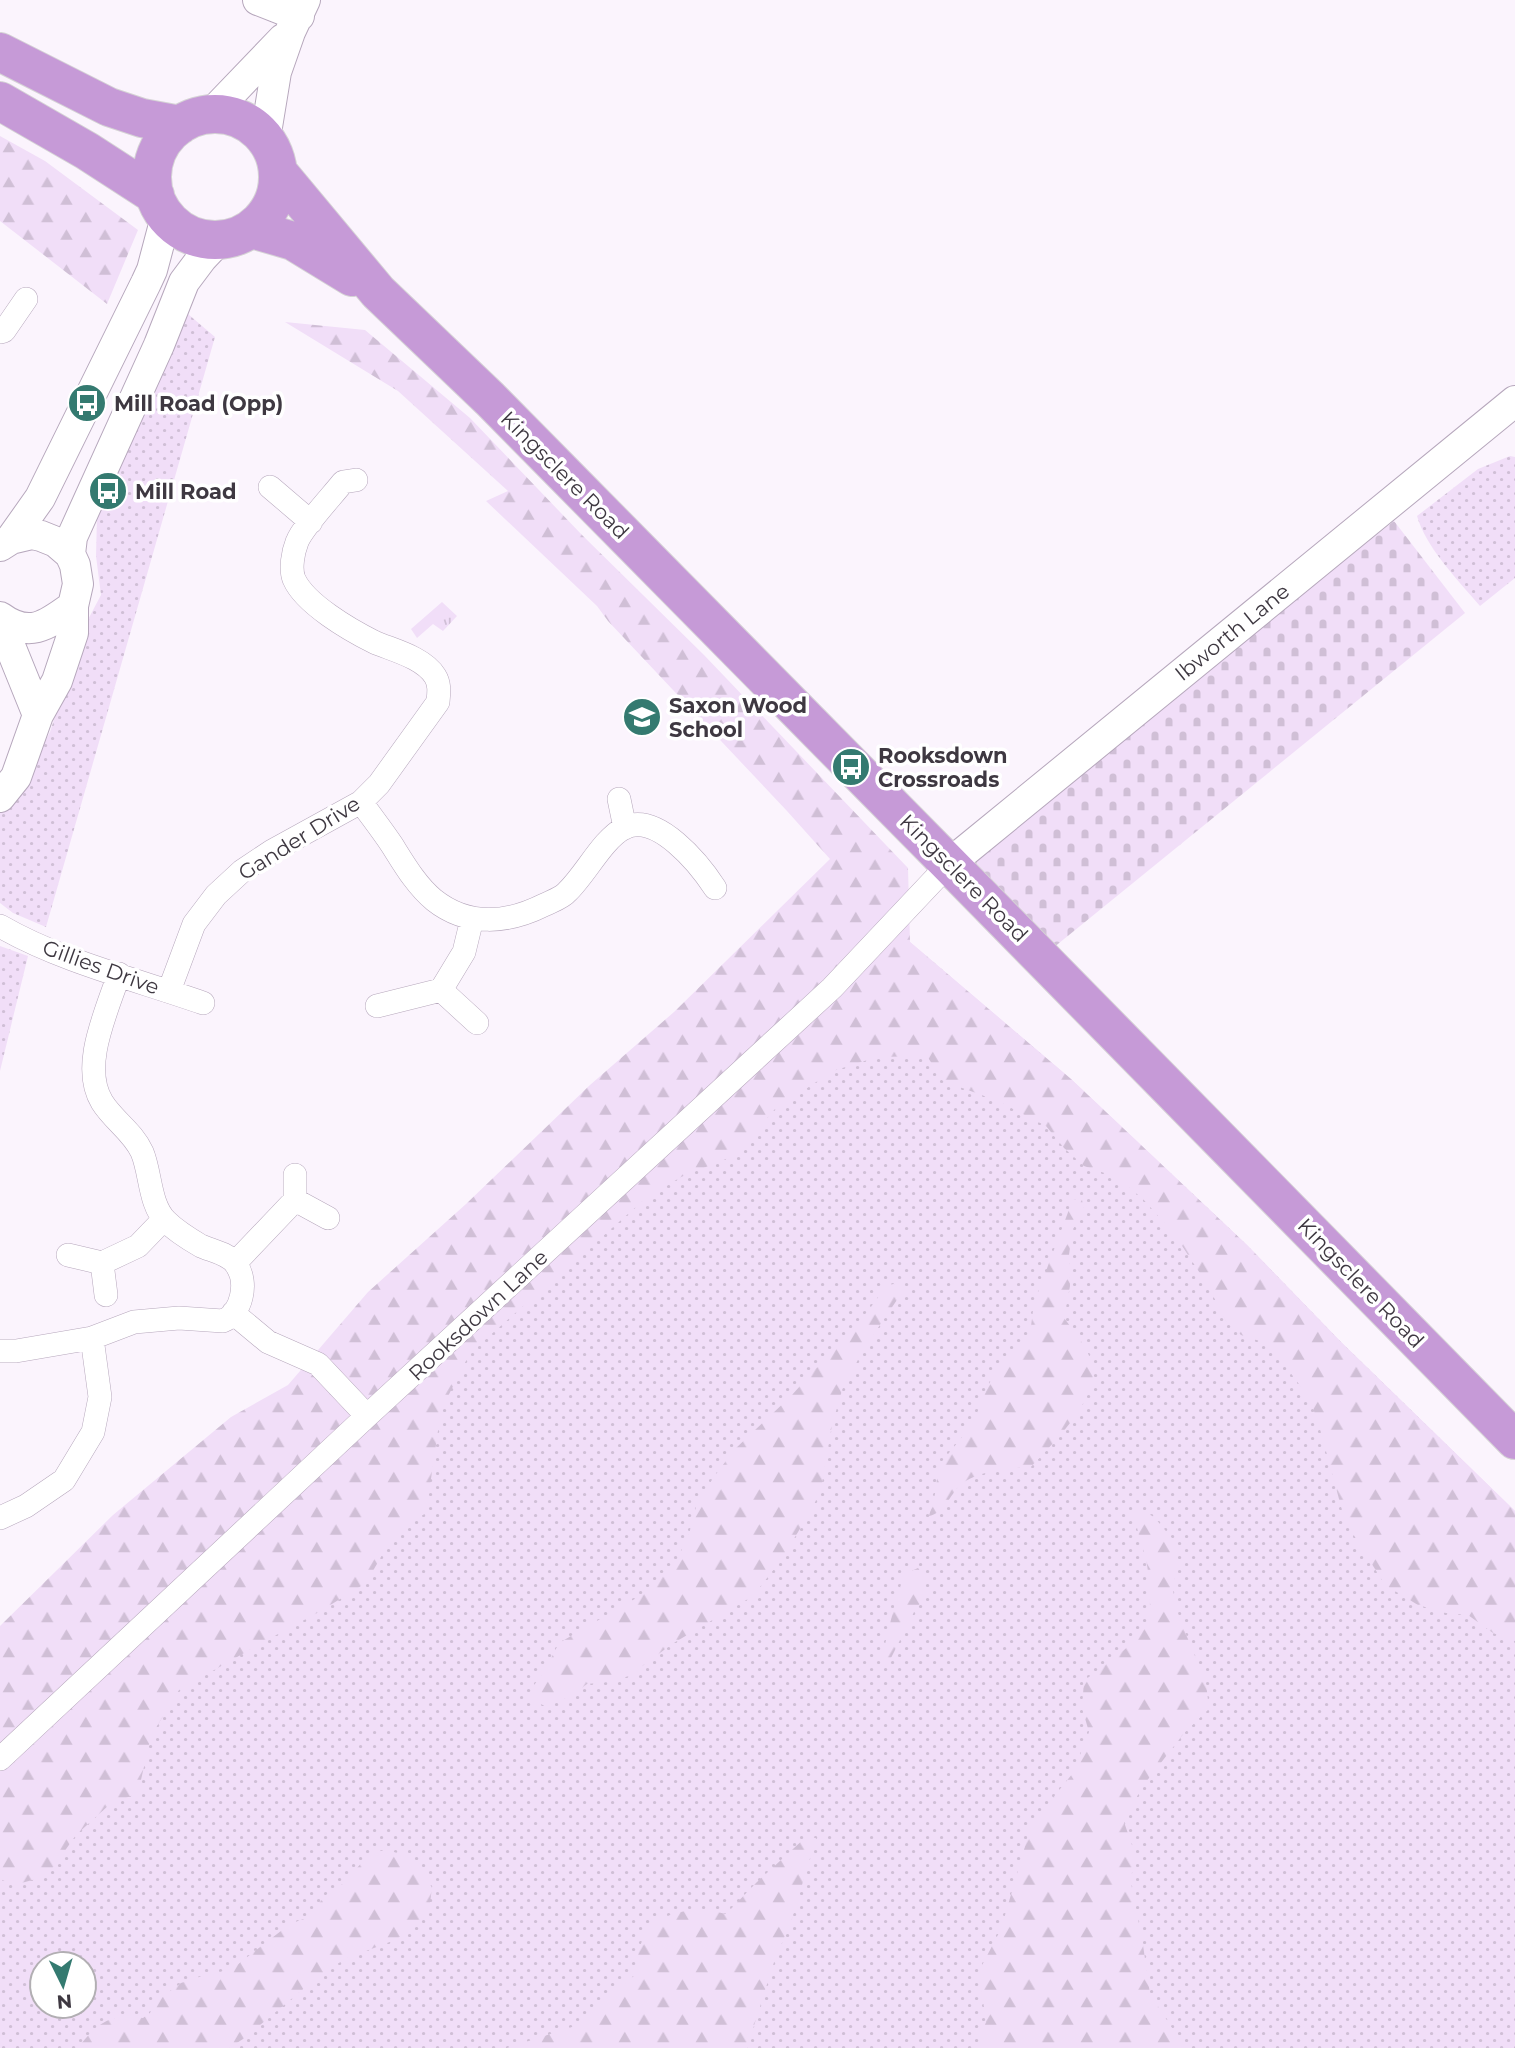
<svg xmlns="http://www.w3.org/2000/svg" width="1515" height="2048" viewBox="0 0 1515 2048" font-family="Montserrat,sans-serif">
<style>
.grass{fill:url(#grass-dots);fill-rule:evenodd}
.forest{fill:url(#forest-firs)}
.cemetery{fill:url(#cemetery-stones)}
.park{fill:url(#park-tufts)}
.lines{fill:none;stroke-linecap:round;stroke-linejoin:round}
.minor-casing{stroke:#b6a7bc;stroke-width:24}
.tertiary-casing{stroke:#b6a7bc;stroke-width:32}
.trunk-casing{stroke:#d5d3d5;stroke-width:40}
.minor{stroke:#fff;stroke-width:23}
.tertiary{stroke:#fff;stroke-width:30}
.trunk{stroke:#c69ad7;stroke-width:38}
.labels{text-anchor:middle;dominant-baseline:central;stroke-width:7;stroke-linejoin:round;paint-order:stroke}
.poi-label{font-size:21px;font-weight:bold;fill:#3e3841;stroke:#fff;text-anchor:start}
.street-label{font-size:21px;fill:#3e3841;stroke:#fff}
</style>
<defs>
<pattern id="grass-dots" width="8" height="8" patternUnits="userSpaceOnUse" patternTransform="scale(1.75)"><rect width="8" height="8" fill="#f1def8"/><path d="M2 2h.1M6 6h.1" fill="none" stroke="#d0bfd6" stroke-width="1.8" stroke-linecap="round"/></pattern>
<pattern id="forest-firs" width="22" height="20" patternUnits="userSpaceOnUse" patternTransform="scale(1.75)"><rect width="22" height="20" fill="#f1def8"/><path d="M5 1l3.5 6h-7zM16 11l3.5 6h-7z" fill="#d0bfd6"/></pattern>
<pattern id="cemetery-stones" width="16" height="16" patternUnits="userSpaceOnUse" patternTransform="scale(1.75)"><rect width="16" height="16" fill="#f1def8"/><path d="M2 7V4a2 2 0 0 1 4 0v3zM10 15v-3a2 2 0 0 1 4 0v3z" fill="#d0bfd6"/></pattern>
<pattern id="park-tufts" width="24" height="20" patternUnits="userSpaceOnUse" patternTransform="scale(1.75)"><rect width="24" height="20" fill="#f1def8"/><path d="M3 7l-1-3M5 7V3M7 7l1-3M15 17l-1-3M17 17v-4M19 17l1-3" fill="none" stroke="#d0bfd6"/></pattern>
</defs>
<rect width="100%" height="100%" fill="#fbf4fd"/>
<path class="grass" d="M 188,314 L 215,337 L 46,927 L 13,913 L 0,903 L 0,812 L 23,783 L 50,732 L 83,629 L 101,595 L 96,556 L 97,517 Z
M 1510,456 L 1515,457 L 1515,578 L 1480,606 C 1459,581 1426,548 1417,516 L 1478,469 Z
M 910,942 L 1071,1079 L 1247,1245 L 1341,1342 L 1515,1511 L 1515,2048 L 0,2048 L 0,1783 ZM 42,1964 L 84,1964 L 84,2006 L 42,2006 Z
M 0,946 L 28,956 L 0,1071 Z"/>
<path class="forest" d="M 0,136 L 45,161 L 138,230 L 107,304 L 0,221 Z
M 285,322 L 365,330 L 470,418 L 582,535 L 704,655 L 908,868 L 910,942 L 1071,1079 L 1247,1245 L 1341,1342 L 1515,1511 L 1515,1641 L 1493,1633 L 1468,1615 L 1446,1613 L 1418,1605 L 1385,1585 L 1345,1521 L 1320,1429 L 1310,1399 L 1269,1344 L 1241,1335 L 1226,1321 L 1207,1284 L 1175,1235 L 1143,1199 L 1116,1177 L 1084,1166 L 1064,1148 L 1046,1126 L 998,1101 L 943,1081 L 927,1056 L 877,1057 L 833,1071 L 775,1109 L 736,1155 L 681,1177 L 645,1199 L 470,1353 L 441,1410 L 426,1513 L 402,1528 L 390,1541 L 366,1583 L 319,1612 L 267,1640 L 179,1690 L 151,1736 L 138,1793 L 109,1805 L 76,1835 L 47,1876 L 14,1885 L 0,1879 L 0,1626 L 113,1515 L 231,1417 L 288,1385 L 368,1292 L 466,1204 L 590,1085 L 674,1012 L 830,859 L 787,811 L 608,621 L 597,606 L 486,501 L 508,491 L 398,391 Z
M 1073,1199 L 1082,1200 L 1084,1209 L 1072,1231 L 1069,1255 L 1070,1286 L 1064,1318 C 1075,1333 1087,1346 1092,1364 C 1101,1398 1051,1445 1030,1468 C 1011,1467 980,1471 964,1482 C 950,1492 946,1513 929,1516 L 935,1494 L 939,1465 L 972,1425 L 992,1377 L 1007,1363 L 1030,1334 L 1034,1303 Z
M 894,1284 L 903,1291 L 865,1347 L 843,1387 L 832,1425 L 821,1489 L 812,1509 L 781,1560 L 753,1596 L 672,1644 L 629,1676 L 608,1682 L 587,1684 L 571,1696 L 555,1703 L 545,1706 L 534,1701 L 532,1688 L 545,1670 L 559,1643 L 645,1593 L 677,1560 L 689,1534 L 696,1507 L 713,1478 L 735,1449 L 791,1396 L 868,1311 L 887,1285 Z
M 1136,1507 L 1154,1517 L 1176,1543 L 1177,1559 L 1173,1591 L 1179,1617 L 1206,1683 L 1209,1709 L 1185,1732 L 1142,1787 L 1124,1822 L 1134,1851 L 1131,1883 L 1143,1945 L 1150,1994 L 1185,2048 L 979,2048 L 979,2039 L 986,2022 L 979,1971 L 1001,1929 L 1030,1829 L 1043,1810 L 1073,1773 L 1089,1732 L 1082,1708 L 1084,1681 C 1103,1665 1139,1644 1148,1621 C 1152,1611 1149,1571 1146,1560 C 1142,1542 1133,1525 1136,1507 Z
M 918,1568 L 927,1578 L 922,1601 L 914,1612 L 890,1660 L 879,1669 L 898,1591 L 907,1573 Z
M 806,1837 L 816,1838 L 791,1922 L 775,1959 L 747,2048 L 507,2048 L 572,2027 L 635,1975 L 639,1949 L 648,1925 C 677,1910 694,1906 726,1914 L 757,1882 Z
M 386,1850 L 405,1855 L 423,1870 L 432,1888 L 429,1910 L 415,1927 L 395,1940 L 345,1959 L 319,1976 L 243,2039 L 229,2048 L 78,2048 C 97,2023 111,2012 143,2018 L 150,2013 L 154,2003 L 181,1983 L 205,1975 L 224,1971 L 237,1965 L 290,1924 L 306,1918 L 328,1893 L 344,1883 L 370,1853 Z"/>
<path class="cemetery" d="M 1394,521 L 1465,613 L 1053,948 L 972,859 Z"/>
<path class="park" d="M 442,602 L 457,616 L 443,631 L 433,624 L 417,638 L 411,629 Z"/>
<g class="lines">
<defs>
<path id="minor" d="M 0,332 L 4,331 L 26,299
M 270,487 L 311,522
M 619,799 L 625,828
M 361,802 C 371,816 382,830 392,845 C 404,864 416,885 434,900 C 468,927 508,923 544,905 C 552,901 562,898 567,892 C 586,874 602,840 624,828 C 657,811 700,865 715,888
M 0,926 C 60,961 138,980 203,1003
M 441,990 L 477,1023
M 169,991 L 194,924 L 216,895 L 242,871 L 272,851 L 361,802 L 379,784 L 438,702 C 439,692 440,684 435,676 C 423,657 392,650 374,642 C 350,630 305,604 294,579 C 290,569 293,552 297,542 C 302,528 332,496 343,482 L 356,480
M 377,1006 L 441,990 L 464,952 L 472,919
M 295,1200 L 328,1218
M 68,1255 L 102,1263 L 106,1295
M 236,1262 L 295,1200 L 295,1175
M 102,1263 L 138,1246 L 164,1219
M 233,1313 L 268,1342 L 318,1364 L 367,1416
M 0,1351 L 16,1351 L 92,1338 L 134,1322 L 179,1318 L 223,1321 C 242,1313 248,1283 237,1266 C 231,1254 212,1251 201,1246 C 189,1239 176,1231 166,1221 C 149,1204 151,1173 142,1152 C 133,1132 113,1120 102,1102 C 80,1066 107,1011 119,974
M 0,1518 L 26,1506 L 64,1480 L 93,1432 L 100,1397 L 92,1338
M 0,1759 L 367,1416 L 832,988 L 949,864"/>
<path id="tertiary" d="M 258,0 L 299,16
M 211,114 L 283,39
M 265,139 L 276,72 L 290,32 L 305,0
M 0,546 L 11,539 L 40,498 L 146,283 L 152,270 L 166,217
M 70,554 L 72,537 L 159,345 L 184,282 L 202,258 L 219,240
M 0,617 C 30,639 47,625 73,606
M 2,619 L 8,641 L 38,715
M 0,797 L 16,777 L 38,715 L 57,681 L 73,633 L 73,606 L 78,584 L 75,565 L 70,554 L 56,542 L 41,536 L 32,534 L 11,539
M 949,864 L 1515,401"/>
<path id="trunk" d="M 0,52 L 109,107 L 142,118 L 180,125
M 0,101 L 87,151 L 155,195
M152 177a63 63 0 1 1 126 0a63 63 0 1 1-126 0Z
M 278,172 L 378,292 L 490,399 L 949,864 L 1515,1440
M 252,229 L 293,241 L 352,277"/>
</defs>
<use href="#minor" class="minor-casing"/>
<use href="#tertiary" class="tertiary-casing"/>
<use href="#trunk" class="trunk-casing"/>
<use href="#minor" class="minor"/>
<use href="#tertiary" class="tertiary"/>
<use href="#trunk" class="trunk"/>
</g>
<defs>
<symbol id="bus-disc" viewBox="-11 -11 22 22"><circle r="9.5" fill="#347a70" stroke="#fff"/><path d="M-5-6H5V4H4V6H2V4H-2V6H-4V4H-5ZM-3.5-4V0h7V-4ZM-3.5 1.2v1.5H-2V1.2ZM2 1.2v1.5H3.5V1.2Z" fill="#fff"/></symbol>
<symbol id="school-disc" viewBox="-11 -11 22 22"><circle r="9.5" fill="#347a70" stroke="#fff"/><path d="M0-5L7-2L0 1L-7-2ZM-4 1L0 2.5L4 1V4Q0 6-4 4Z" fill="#fff"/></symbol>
</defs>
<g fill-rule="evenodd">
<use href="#bus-disc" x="65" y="381" width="44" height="44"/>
<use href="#bus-disc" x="86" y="469" width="44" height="44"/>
<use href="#school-disc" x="620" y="695" width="44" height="44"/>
<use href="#bus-disc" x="829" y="745" width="44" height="44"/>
</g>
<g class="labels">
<g class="poi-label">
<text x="114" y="403">Mill Road (Opp)</text>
<text x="135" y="491">Mill Road</text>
<text x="669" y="705">Saxon Wood<tspan x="669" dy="24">School</tspan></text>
<text x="878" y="755">Rooksdown<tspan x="878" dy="24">Crossroads</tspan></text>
</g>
<g class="street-label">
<text transform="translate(565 475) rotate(45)">Kingsclere Road</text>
<text transform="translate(1232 632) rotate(-39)">Ibworth Lane</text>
<text transform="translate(299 838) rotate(-32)">Gander Drive</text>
<text transform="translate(964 878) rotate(45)">Kingsclere Road</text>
<text transform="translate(101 967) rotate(20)">Gillies Drive</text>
<text transform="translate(1361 1283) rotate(46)">Kingsclere Road</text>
<text transform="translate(478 1315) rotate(-43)">Rooksdown Lane</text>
</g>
</g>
<g transform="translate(63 1985) rotate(175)"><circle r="33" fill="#ffffff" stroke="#b2afb3" stroke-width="2"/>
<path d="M0-5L12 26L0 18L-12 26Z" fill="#347a70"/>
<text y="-10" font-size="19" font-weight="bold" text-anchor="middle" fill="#3e3841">N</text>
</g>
</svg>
